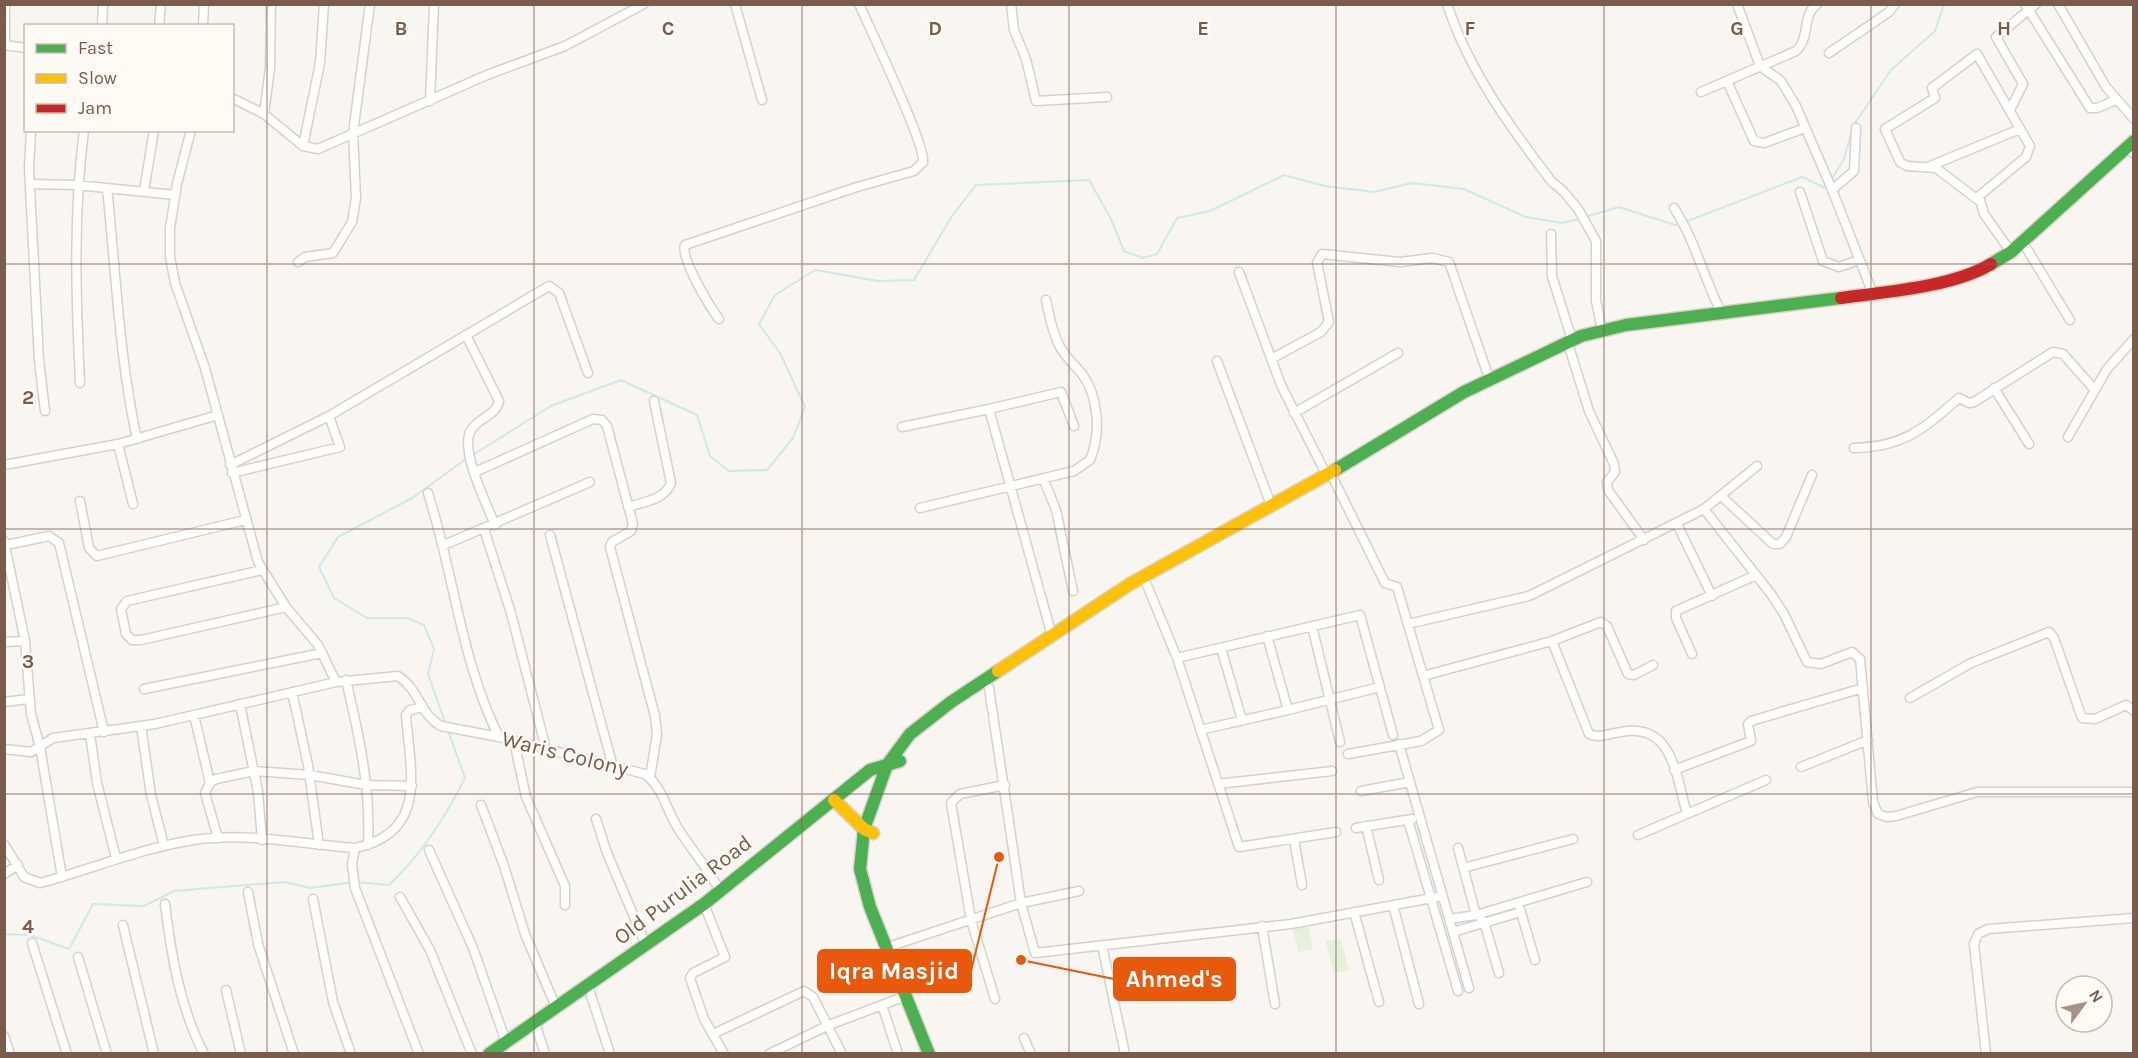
<svg xmlns="http://www.w3.org/2000/svg" width="2138" height="1058" viewBox="0 0 2138 1058" font-family="Karla,sans-serif">
<style>
.green{fill:#e7f0db}
.lines{fill:none;stroke-linecap:round;stroke-linejoin:round}
.stream{stroke:#d0e8ea;stroke-width:2}
.street-casing{stroke:#d7d1cb;stroke-width:11}
.fast-casing{stroke:#d9d2cb;stroke-width:15}
.slow-casing{stroke:#d9d2cb;stroke-width:15}
.jam-casing{stroke:#d9d2cb;stroke-width:15}
.street{stroke:#fefefd;stroke-width:8}
.fast{stroke:#4caf50;stroke-width:12}
.slow{stroke:#ffc107;stroke-width:12}
.jam{stroke:#c62828;stroke-width:12}
.grid{fill:none;stroke:#7a5c4d;stroke-width:1.5;stroke-opacity:0.55}
.labels{text-anchor:middle;dominant-baseline:central;stroke-width:5;stroke-linejoin:round;paint-order:stroke}
.street-label{font-size:22px;fill:#7a5c4d;stroke:#fffaf3}
.grid-label{font-size:20px;text-anchor:middle;font-weight:bold;fill:#7a5c4d;stroke:#fffaf3;stroke-width:5;stroke-linejoin:round;paint-order:stroke}
.leader{fill:none;stroke:#e8590c;stroke-width:2}
.callout-dot{fill:#e8590c;stroke:#fffaf3;stroke-width:2}
.callout{fill:#e8590c;stroke:#e8590c;stroke-width:2}
.callout-label{font-size:24px;text-anchor:middle;font-weight:bold;fill:#fff}
</style>
<rect width="100%" height="100%" fill="#f9f5f0"/>
<path class="green" d="M 1308,925 L 1313,949 L 1298,952 L 1293,929 Z
M 1341,939 L 1349,970 L 1334,974 L 1326,941 Z"/>
<g class="lines">
<path class="stream" d="M 1831,180 L 1844,159 L 1853,126 L 1891,70 L 1935,31 L 1944,4
M 1585,217 L 1619,207 L 1675,225 L 1679,224
M 1685,222 L 1802,177 L 1825,188 L 1828,185
M 471,456 L 551,406 L 621,380 L 697,415 L 710,456 L 729,471 L 767,470 L 793,438 L 805,407 L 780,353 L 759,324 L 775,295 L 815,270 L 878,281 L 914,280 L 952,216 L 976,185 L 1089,180 L 1111,219 L 1124,251 L 1143,258 L 1157,254 L 1177,218 L 1210,211 L 1284,175 L 1325,186 L 1374,192 L 1412,183 L 1464,189 L 1526,217 L 1562,223 L 1579,219
M 446,725 L 428,674 L 434,649 L 424,625 L 407,618 L 367,618 L 334,598 L 319,567 L 338,537 L 412,498 L 466,459
M 4,934 L 30,935 L 69,949 L 93,904 L 144,906 L 174,891 L 285,882 L 310,888 L 355,882 L 389,885 C 422,854 445,818 465,778 L 448,730"/>
<defs>
<path id="street" d="M 5,4 L 5,45
M 735,4 L 762,100
M 1011,4 L 1014,30 L 1026,59 L 1036,101 L 1107,97
M 1447,4 C 1469,71 1510,127 1552,182 L 1563,191 L 1578,209 L 1596,241 L 1596,301 L 1602,330
M 1737,4 L 1760,66 L 1781,81 L 1796,106 L 1831,187 L 1873,294
M 2025,4 L 2090,108 L 2097,108 L 2116,100
M 2058,4 L 2106,87 L 2134,119
M 102,26 L 103,4
M 159,26 L 161,4
M 203,26 L 204,4
M 4,45 L 26,48
M 1829,53 L 1889,12 L 1895,4
M 1727,81 L 1754,141 L 1764,143 L 1805,128
M 1701,92 L 1796,51 C 1811,37 1801,16 1817,4
M 232,98 L 264,114 L 303,146 L 318,149 L 487,75 L 565,46 L 644,4
M 430,101 L 434,4
M 2010,110 L 2023,84 L 1996,37 L 2036,4
M 264,114 L 270,68 L 271,4
M 31,130 L 29,168 L 39,360 L 45,411
M 191,130 L 177,184 L 170,228 L 170,257 L 175,283 L 205,368 L 258,562 L 286,607 L 318,645 L 336,682
M 303,146 L 320,63 L 324,4
M 2133,153 L 2134,154
M 1930,166 L 2020,129
M 30,184 L 77,185 L 175,195
M 107,188 C 116,272 119,357 137,439
M 1832,190 L 1854,171 L 1856,128
M 144,191 L 154,130
M 1800,192 L 1823,261 L 1839,267 L 1859,260
M 1978,200 L 1936,168 L 1907,166 L 1900,162 L 1885,129 L 1935,98 L 1932,88 L 1977,54 L 2030,146 L 2026,157 L 1979,196 L 1984,214 L 2011,252
M 1674,208 C 1695,240 1704,279 1722,314
M 1551,234 L 1552,276 L 1572,340
M 2027,249 L 2070,320
M 298,262 L 305,257 L 333,253 L 352,222 L 356,198 L 353,133 L 370,4
M 1239,272 L 1281,385 L 1326,474
M 719,319 C 710,307 680,258 685,245 L 857,187 L 914,171 L 923,162 C 926,145 870,29 859,4
M 466,335 L 499,401 C 496,416 478,418 471,430 C 459,449 487,505 495,525
M 1570,350 L 1589,411 L 1614,464 L 1615,472 L 1607,482 L 1608,490 L 1644,540
M 1271,359 L 1321,332 L 1329,322 L 1317,263 L 1322,254 L 1400,262 L 1432,258 L 1449,262 L 1489,378
M 1217,361 L 1271,505
M 80,383 C 76,298 73,215 84,130
M 1994,388 L 2029,444
M 989,409 L 1061,392 L 1074,426
M 1294,413 L 1398,353
M 902,427 L 989,409 L 1052,636
M 2068,437 L 2107,369 L 2134,339
M 118,444 L 133,504
M 1854,448 C 1904,447 1923,429 1959,398 L 1969,403 L 1974,402 L 2053,352 L 2063,354 L 2094,389
M 4,465 L 118,444 L 218,415
M 230,465 L 329,416 L 549,286 L 559,293 L 588,373
M 475,472 L 593,419 L 602,420 L 607,426 L 633,524 L 631,531 L 612,542 L 610,547 L 655,716 L 657,735 L 650,777
M 232,473 L 340,447 L 329,416
M 1043,478 L 1056,510 L 1073,591
M 1334,480 L 1385,583 L 1397,587 L 1439,730 L 1421,741 L 1348,754
M 428,493 C 454,574 461,661 499,737
M 1721,496 L 1773,544 L 1780,544 L 1786,537 L 1812,475
M 80,501 L 89,548 L 97,556 L 245,520
M 628,507 C 643,502 665,500 671,483 L 654,401
M 920,508 L 1074,471 L 1090,460 C 1101,434 1099,397 1082,374 C 1074,364 1065,357 1059,345 C 1052,331 1049,315 1046,300
M 1704,509 L 1771,594 L 1784,614 L 1807,662 L 1821,664 L 1852,652 L 1860,659 L 1873,802 L 1878,814 L 1887,817 L 1896,816 L 1977,792 L 2134,792
M 1677,524 L 1712,596
M 484,529 L 511,613 L 546,749
M 550,535 L 613,767
M 4,541 L 25,641 L 31,714 L 40,747 L 62,877
M 6,545 L 49,536 L 59,543 L 104,732
M 444,545 L 590,482
M 262,570 L 127,601 L 121,609 L 126,634 L 132,640 L 141,640 L 286,607
M 1147,585 L 1177,658 L 1239,847 L 1336,832
M 1408,624 L 1529,596 L 1704,509 L 1757,466
M 1312,626 L 1340,742
M 1267,636 L 1288,710 L 1380,687
M 1552,641 L 1601,622 L 1607,626 L 1628,674 L 1634,675 L 1653,665
M 4,642 L 25,641
M 1221,648 L 1242,720
M 1692,654 L 1676,618 L 1676,611 L 1756,575
M 1177,658 L 1360,615 L 1393,735
M 1423,676 L 1552,641 L 1589,734 C 1598,739 1611,733 1621,732 C 1673,722 1676,776 1687,814
M 346,680 C 359,735 371,789 368,845
M 144,689 L 322,653
M 292,692 L 308,765 L 319,845
M 1910,698 L 1971,663 L 2049,632 L 2054,638 L 2082,718 L 2095,719 L 2126,705 L 2134,711
M 4,702 L 29,699
M 240,704 L 258,792 L 262,840
M 194,715 L 210,783
M 141,726 L 151,795 L 164,846
M 1200,730 L 1288,710
M 90,734 L 97,783 L 116,858
M 514,741 L 526,797 L 565,886 L 565,905
M 1399,744 L 1469,988
M 4,749 L 31,752 L 53,738 L 155,724 L 336,682 L 398,676 C 420,690 420,715 441,726 L 499,737 L 645,774 C 664,788 667,814 681,833 C 694,853 709,870 720,891
M 1801,767 L 1868,740
M 1674,770 L 1751,741 L 1748,724 L 1751,721 L 1863,688
M 1218,784 L 1332,771
M 1361,791 L 1410,782
M 481,805 L 504,866 L 525,934 L 556,1007
M 596,819 L 607,853 L 646,945
M 1408,820 L 1458,991
M 1366,826 L 1379,880
M 1356,828 L 1412,819
M 1638,835 L 1766,780
M 218,838 L 205,793 L 210,783 L 216,779 L 254,771 L 310,775 L 366,785 L 412,786
M 1294,839 L 1302,885
M 4,844 L 24,877 L 40,883 C 92,869 141,848 194,840 C 246,832 303,844 355,848
M 429,850 L 473,948 L 506,1042
M 1463,868 L 1573,839
M 4,874 L 18,865
M 1079,891 L 1021,903 L 1035,953 L 1291,924 L 1443,896
M 248,892 L 258,944 L 294,1054
M 400,897 L 430,950 L 472,1054
M 313,899 L 333,1002 L 351,1054
M 165,904 C 171,954 180,1008 204,1054
M 704,904 L 725,957 L 693,973 L 690,978 L 704,1019 L 724,1054
M 1393,905 L 1419,1004
M 1520,909 L 1535,960
M 1354,912 L 1379,1002
M 1476,915 L 1587,882
M 1449,919 L 1476,915 L 1458,848
M 1481,919 L 1484,922 L 1499,973
M 123,925 L 154,1054
M 1262,926 L 1275,1004
M 1453,932 L 1521,912
M 32,943 L 67,1054
M 894,945 L 1021,903 L 989,688
M 1102,945 L 1125,1054
M 78,957 L 107,1054
M 588,986 L 610,1054
M 226,990 L 241,1054
M 995,999 L 971,920 L 951,803 L 960,794 L 1005,785
M 882,1005 L 898,1054
M 535,1023 L 545,1054
M 713,1034 L 804,991 L 813,997 L 842,1054
M 4,1036 L 10,1054
M 1024,1038 L 1031,1054
M 419,1054 L 355,888 L 352,864 L 355,848 C 429,833 410,770 406,715 L 410,710 L 423,707
M 769,1054 L 829,1025 L 906,996
M 1986,1054 L 1974,944 L 1978,934 L 1988,929 L 2134,918"/>
<path id="fast" d="M 1991,264 L 2011,252 L 2134,141
M 1335,470 L 1464,392 L 1581,336 L 1626,325 L 1841,298
M 489,1054 L 704,904 L 870,770 L 900,761
M 929,1054 L 870,907 L 860,869 L 864,829 L 887,765 L 910,734 L 951,702 L 998,671"/>
<path id="slow" d="M 998,671 L 1130,584 L 1335,470
M 834,800 L 864,829 L 873,833"/>
<path id="jam" d="M 1841,298 C 1885,292 1953,287 1991,264"/>
</defs>
<use href="#street" class="street-casing"/>
<use href="#fast" class="fast-casing"/>
<use href="#slow" class="slow-casing"/>
<use href="#jam" class="jam-casing"/>
<use href="#street" class="street"/>
<use href="#fast" class="fast"/>
<use href="#slow" class="slow"/>
<use href="#jam" class="jam"/>
</g>
<path class="grid" d="M 267,4 L 267,1054M 534,4 L 534,1054M 802,4 L 802,1054M 1069,4 L 1069,1054M 1336,4 L 1336,1054M 1604,4 L 1604,1054M 1871,4 L 1871,1054M 4,264 L 2134,264M 4,529 L 2134,529M 4,794 L 2134,794"/>
<g class="labels">
<g class="street-label">
<text transform="translate(565 754) rotate(14)">Waris Colony</text>
<text transform="translate(683 890) rotate(-37)">Old Purulia Road</text>
</g>
</g>
<g class="grid-label">
<text x="401" y="35">B</text>
<text x="668" y="35">C</text>
<text x="935" y="35">D</text>
<text x="1203" y="35">E</text>
<text x="1470" y="35">F</text>
<text x="1737" y="35">G</text>
<text x="2004" y="35">H</text>
<text x="28" y="404">2</text>
<text x="28" y="668">3</text>
<text x="28" y="933">4</text>
</g>
<path class="leader" d="M999 857L971 971M1021 960L1114 979"/>
<g class="callout-dot">
<circle cx="999" cy="857" r="6"/>
<circle cx="1021" cy="960" r="6"/>
</g>
<g class="callout">
<rect x="818" y="950" width="153" height="42" rx="6"/>
<rect x="1114" y="958" width="121" height="42" rx="6"/>
</g>
<g class="callout-label">
<text x="894" y="979">Iqra Masjid</text>
<text x="1174" y="987">Ahmed's</text>
</g>
<rect width="2138" height="1058" fill="none" stroke="#7a5c4d" stroke-width="12"/>
<rect x="24" y="24" width="210" height="108" fill="#fffaf3" stroke="#cabbb1" stroke-width="1.5"/>
<rect x="36" y="44" width="30" height="9" fill="#4caf50" stroke="#cabbb1" stroke-width="1.5"/>
<text x="78" y="54" font-size="18" fill="#7a5c4d">Fast</text>
<rect x="36" y="74" width="30" height="9" fill="#ffc107" stroke="#cabbb1" stroke-width="1.5"/>
<text x="78" y="84" font-size="18" fill="#7a5c4d">Slow</text>
<rect x="36" y="104" width="30" height="9" fill="#c62828" stroke="#cabbb1" stroke-width="1.5"/>
<text x="78" y="114" font-size="18" fill="#7a5c4d">Jam</text>
<g transform="translate(2084 1004) rotate(57)"><circle r="28" fill="#fffaf3" stroke="#cabbb1" stroke-width="1.5"/>
<path d="M0-4.5L10 22L0 15L-10 22Z" fill="#a69286"/>
<text y="-9" font-size="16" font-weight="bold" text-anchor="middle" fill="#7a5c4d">N</text>
</g>
</svg>
